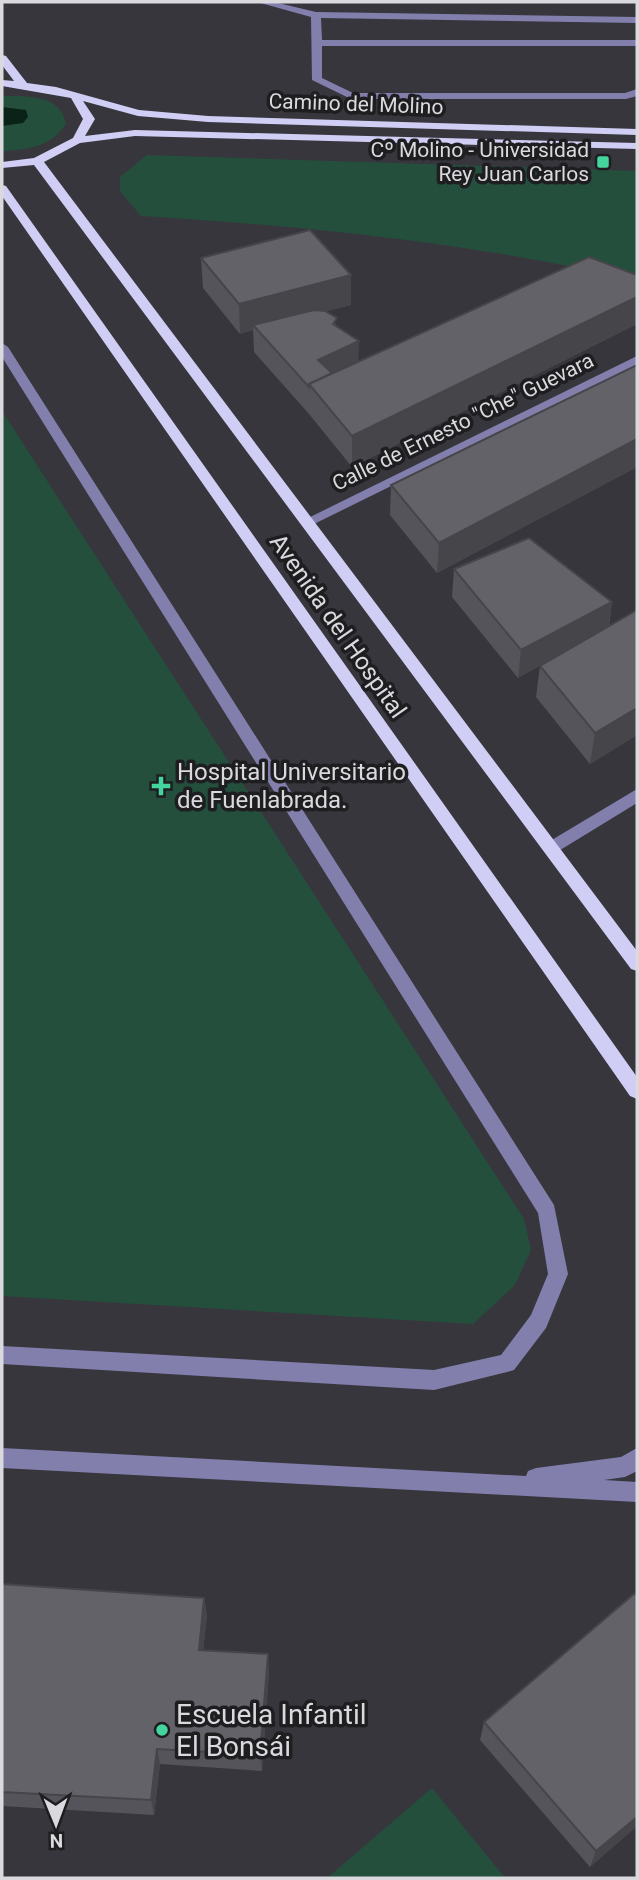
<svg xmlns="http://www.w3.org/2000/svg" width="639" height="1880" viewBox="0 0 639 1880" font-family="Roboto,sans-serif">
<style>
.green{fill:#254f3d}
.water{fill:#0a2319}
.lines{fill:none;stroke-linecap:round;stroke-linejoin:round}
.minor{fill:#827fad;fill-rule:evenodd}
.major{fill:#d0cef4;fill-rule:evenodd}
.wall{fill:#55545a}
.shaded-wall{fill:#45454a}
.building{fill:#636269;stroke:#45454a;stroke-width:2}
.poi-dot{fill:#46d49e;stroke:#1e1e21;stroke-width:2.5}
.labels{text-anchor:middle;dominant-baseline:central;stroke-width:7;stroke-linejoin:round;paint-order:stroke}
.far-street-label{font-size:21px;fill:#dadade;stroke:#1e1e21}
.far-poi-label{font-size:21px;fill:#dadade;stroke:#1e1e21;text-anchor:end}
.street-label{font-size:24px;fill:#dadade;stroke:#1e1e21}
.poi-label{font-size:24px;fill:#dadade;stroke:#1e1e21;text-anchor:start}
.near-poi-label{font-size:28px;fill:#dadade;stroke:#1e1e21;text-anchor:start}
</style>
<rect width="100%" height="100%" fill="#37363d"/>
<path class="green" d="M 2,96 C 26,96 61,94 66,124 C 51,147 27,150 2,151 Z
M 147,155 L 637,171 L 637,281 C 476,243 307,226 141,216 L 120,191 L 120,177 Z
M 2,411 L 524,1219 L 531,1250 L 515,1285 L 473,1324 L 2,1296 Z
M 432,1788 L 505,1878 L 327,1878 Z"/>
<path class="water" d="M 2,107 L 26,110 L 28,117 L 23,123 L 2,126 Z"/>
<g class="lines">
<path class="minor" d="M 257,2 L 274,2 L 316,12 L 637,17 L 637,23 L 321,18 L 322,40 L 637,40 L 637,46 L 322,46 L 322,78 L 353,93 L 625,93 L 637,89 L 637,96 L 626,99 L 351,99 L 312,80 L 311,17 Z
M 2,343 L 8,347 L 554,1205 L 568,1274 L 546,1328 L 514,1370 L 507,1372 L 434,1390 L 2,1364 L 2,1346 L 434,1370 L 501,1355 L 531,1315 L 548,1274 L 538,1213 L 2,357 Z
M 637,356 L 637,365 L 312,525 L 307,526 L 300,522 Z
M 637,789 L 637,803 L 557,852 L 545,852 L 543,848 L 545,844 Z
M 2,1448 L 526,1476 L 528,1471 L 536,1468 L 621,1457 L 637,1448 L 637,1471 L 625,1477 L 604,1480 L 637,1482 L 637,1502 L 2,1468 Z"/>
<path class="major" d="M 2,55 L 6,56 L 27,83 L 56,87 L 139,110 L 208,116 L 637,129 L 637,135 L 208,122 L 138,116 L 83,101 L 95,119 L 85,136 L 135,130 L 637,143 L 637,149 L 135,136 L 80,143 L 44,162 L 637,951 L 637,971 L 631,969 L 34,165 L 2,168 L 2,162 L 34,158 L 73,138 L 83,119 L 71,98 L 2,86 L 2,80 L 14,81 L 2,65 Z
M 2,185 L 6,186 L 637,1077 L 637,1099 L 630,1096 L 2,196 Z"/>
</g>
<path class="wall" d="M 201,258 L 351,275 L 351,305 L 326,311 L 337,326 L 359,361 L 637,275 L 637,324 L 352,467 L 309,414 L 254,352 L 253,330 L 240,334 L 203,288 Z
M 637,365 L 637,467 L 437,573 L 390,515 L 391,485 Z
M 454,569 L 612,602 L 609,627 L 637,610 L 637,735 L 590,764 L 536,697 L 540,666 L 543,664 L 518,678 L 452,597 Z
M 2,1584 L 204,1598 L 207,1615 L 203,1650 L 269,1671 L 262,1771 L 160,1764 L 154,1815 L 2,1806 Z
M 484,1722 L 637,1826 L 590,1867 L 480,1740 Z"/>
<path class="shaded-wall" d="M 351,275 L 351,305 L 257,329 L 253,325 L 253,330 L 240,334 L 239,304 Z
M 637,297 L 637,324 L 352,467 L 352,436 Z
M 359,341 L 358,368 L 334,379 L 318,360 Z
M 637,439 L 637,467 L 437,573 L 439,543 Z
M 612,602 L 608,629 L 518,678 L 521,650 Z
M 637,708 L 637,735 L 590,764 L 595,733 Z
M 204,1598 L 207,1615 L 201,1666 L 199,1650 Z
M 268,1654 L 269,1671 L 262,1771 L 260,1755 Z
M 157,1749 L 160,1764 L 154,1815 L 151,1800 Z
M 637,1817 L 637,1826 L 590,1867 L 596,1851 Z"/>
<path class="building" d="M 310,230 L 351,275 L 239,304 L 201,258 Z
M 589,257 L 637,275 L 637,297 L 352,436 L 309,384 Z
M 314,310 L 325,311 L 337,318 L 333,324 L 359,341 L 318,360 L 332,373 L 309,384 L 309,387 L 253,325 Z
M 637,365 L 637,439 L 439,543 L 391,485 Z
M 529,538 L 612,602 L 521,650 L 454,569 Z
M 637,610 L 637,708 L 595,733 L 540,666 Z
M 2,1584 L 204,1598 L 199,1650 L 268,1654 L 260,1755 L 157,1749 L 151,1800 L 2,1792 Z
M 634,1594 L 637,1595 L 637,1817 L 596,1851 L 484,1722 Z"/>
<g class="poi-dot">
<rect x="596" y="155" width="14" height="14" rx="3.5"/>
<path d="M157.5 775.5h7v7h7v7h-7v7h-7v-7h-7v-7h7z"/>
<circle cx="162" cy="1730" r="7"/>
</g>
<g class="labels">
<g class="far-street-label">
<text transform="translate(356 104) rotate(2)">Camino del Molino</text>
<text transform="translate(463 422) rotate(-26)">Calle de Ernesto "Che" Guevara</text>
</g>
<g class="far-poi-label">
<text x="589" y="150">Cº Molino - Universidad<tspan x="589" dy="24">Rey Juan Carlos</tspan></text>
</g>
<g class="street-label">
<text transform="translate(338 626) rotate(55)">Avenida del Hospital</text>
</g>
<g class="poi-label">
<text x="177" y="772">Hospital Universitario<tspan x="177" dy="28">de Fuenlabrada.</tspan></text>
</g>
<g class="near-poi-label">
<text x="176" y="1714">Escuela Infantil<tspan x="176" dy="32">El Bonsái</tspan></text>
</g>
</g>
<rect width="639" height="1880" fill="none" stroke="#dadade" stroke-width="7"/>
<g transform="translate(56 1824) rotate(179)" stroke="#1e1e21" stroke-width="5" paint-order="stroke">
<path d="M0-5L12 26L0 18L-12 26Z" fill="#dadade"/>
<text y="-10" font-size="19" font-weight="bold" text-anchor="middle" fill="#dadade">N</text>
</g>
</svg>
